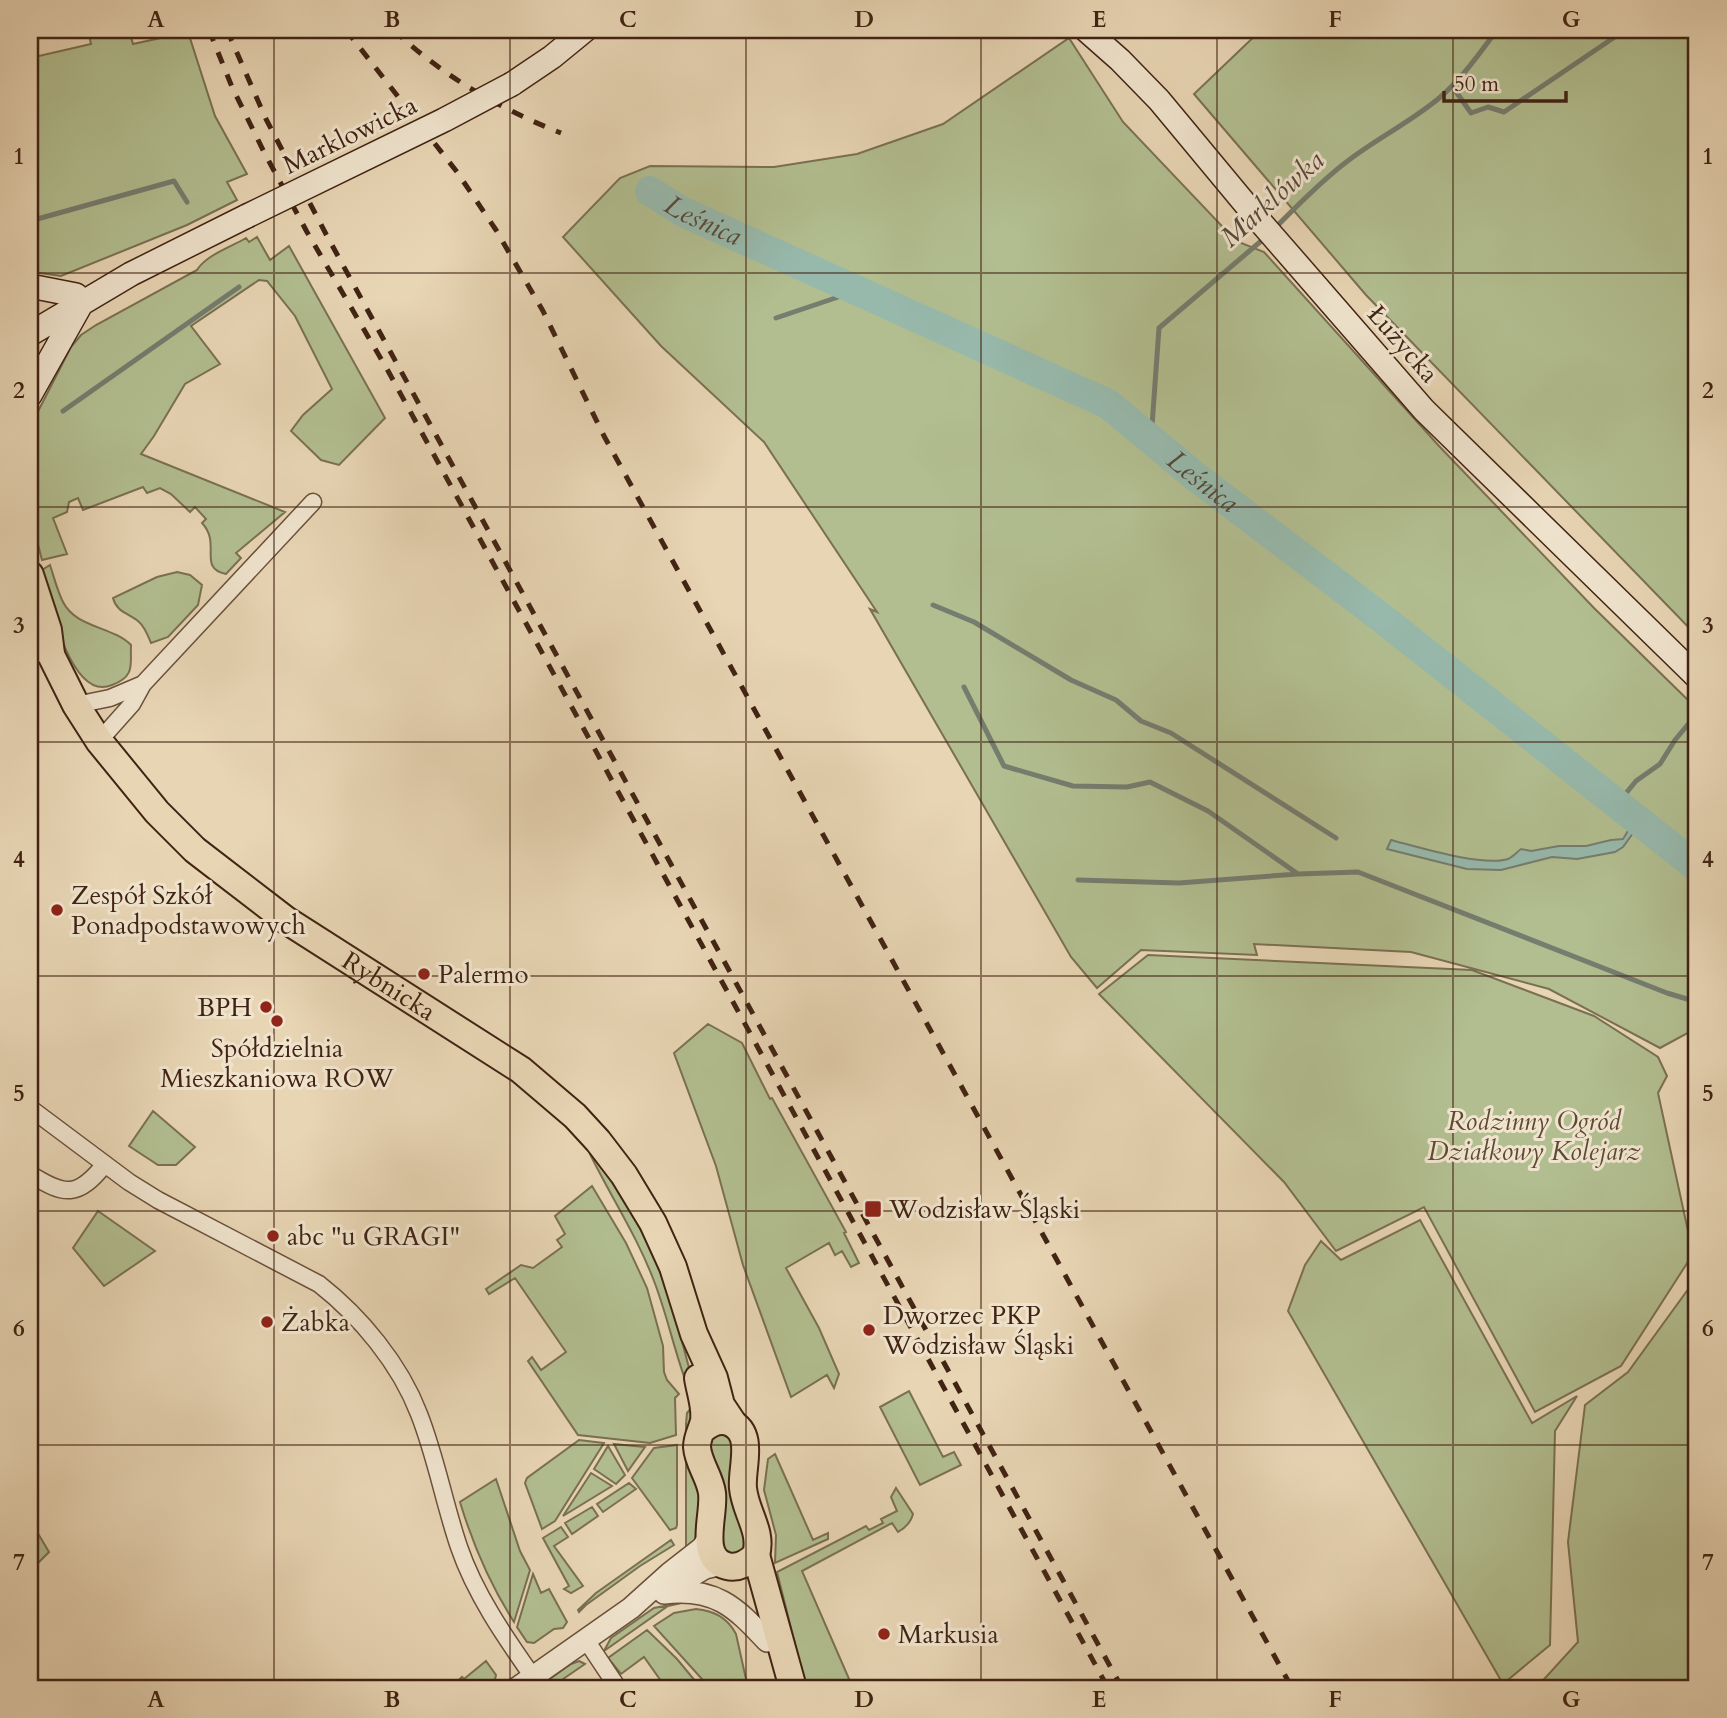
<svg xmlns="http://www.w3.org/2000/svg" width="1727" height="1718" viewBox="0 0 1727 1718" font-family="Cardo,serif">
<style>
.green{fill:#b2be90;stroke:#7a7052;stroke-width:2}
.water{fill:#97b9ac;stroke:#757d6f;stroke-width:2}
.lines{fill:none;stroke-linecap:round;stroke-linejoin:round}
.stream{stroke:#757d6f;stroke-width:5}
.river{stroke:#97b9ac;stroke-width:30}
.minor-casing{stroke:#6b503b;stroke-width:19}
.tertiary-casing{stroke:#6b503b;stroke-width:24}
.secondary-casing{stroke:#412313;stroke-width:26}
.primary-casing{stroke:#412313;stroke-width:30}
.minor{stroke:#f0e4ce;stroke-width:16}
.tertiary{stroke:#f0e4ce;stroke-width:21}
.secondary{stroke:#f0e4ce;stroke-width:23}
.primary{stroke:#e8d5b4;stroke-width:26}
.rail{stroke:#412313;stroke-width:5;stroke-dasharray:12 12;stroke-linecap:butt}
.secondary-bridge-casing{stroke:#412313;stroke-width:26;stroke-linecap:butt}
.secondary-bridge{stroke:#f0e4ce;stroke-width:23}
.grid{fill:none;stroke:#412313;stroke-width:2;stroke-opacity:0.55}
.poi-dot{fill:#8f2418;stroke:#f0e4ce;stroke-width:2.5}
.labels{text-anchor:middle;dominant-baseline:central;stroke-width:6;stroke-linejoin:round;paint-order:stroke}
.street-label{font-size:26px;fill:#412313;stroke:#f0e4ce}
.poi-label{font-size:26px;fill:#412313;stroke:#f0e4ce;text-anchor:start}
.park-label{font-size:26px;font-style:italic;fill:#5d4a32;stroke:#f0e4ce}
.water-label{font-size:28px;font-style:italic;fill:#564839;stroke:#f0e4ce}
.neatline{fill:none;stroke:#412313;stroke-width:2.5}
.grid-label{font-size:23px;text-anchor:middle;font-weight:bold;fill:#412313}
</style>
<rect width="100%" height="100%" fill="#e8d5b4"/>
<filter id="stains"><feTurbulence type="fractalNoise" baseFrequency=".00286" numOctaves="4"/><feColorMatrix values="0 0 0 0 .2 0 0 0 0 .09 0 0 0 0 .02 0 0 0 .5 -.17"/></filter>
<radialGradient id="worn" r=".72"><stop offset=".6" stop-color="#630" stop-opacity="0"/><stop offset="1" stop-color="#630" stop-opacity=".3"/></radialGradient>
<path class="green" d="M 88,30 L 129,30 L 133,44 L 188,32 L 215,116 L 247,174 L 227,182 L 237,200 L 187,225 L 61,276 L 33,272 L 30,270 L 30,58 L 91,44 Z
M 1261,30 L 1697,30 L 1697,636 L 1366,295 L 1194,94 Z
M 1069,38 L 1123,122 L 1236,241 L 1264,252 L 1439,446 L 1594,608 L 1694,706 L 1692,709 L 1697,715 L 1697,1028 L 1660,1048 L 1549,989 L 1411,952 L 1254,944 L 1257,955 L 1141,950 L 1097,988 L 1071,957 L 870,609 L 877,612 L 764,442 L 661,346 L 563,237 L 620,178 L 650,166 L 774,167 L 857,154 L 943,124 Z
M 257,237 L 270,260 L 289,246 L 385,418 L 339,465 L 321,460 L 291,431 L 303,415 L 332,389 L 295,316 L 267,281 L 259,280 L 191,326 L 220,364 L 185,384 L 154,436 L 141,454 L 285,512 L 236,553 L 241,558 L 226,574 C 197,568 222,544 202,523 L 206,519 L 195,507 L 190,512 L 171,494 L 160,488 L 147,493 L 143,487 L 83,510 L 78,498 L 69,502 L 67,512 L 53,518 L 67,554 L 42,560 L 30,513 L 30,427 L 71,347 L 81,335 L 96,325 L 197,270 C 206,255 231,247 246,238 L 249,242 Z
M 50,565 C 54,577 57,590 63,602 C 76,628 112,626 131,645 C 130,664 136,676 112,685 C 70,703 48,596 42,570 Z
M 177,572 L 190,575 L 202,585 L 198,605 L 168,637 L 151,643 C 148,636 145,627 139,622 C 129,613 117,613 113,598 L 157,577 Z
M 1148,955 L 1472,970 L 1594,1016 L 1658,1057 L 1667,1076 L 1658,1093 L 1693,1254 L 1621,1366 L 1535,1412 L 1424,1207 L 1336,1251 L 1284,1182 L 1099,994 Z
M 708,1024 L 742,1043 L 770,1099 L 772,1098 L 846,1232 L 844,1233 L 859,1263 L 851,1267 L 842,1251 L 835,1255 L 829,1243 L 786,1268 L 819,1328 L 839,1374 L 834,1388 L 827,1375 L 791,1397 L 743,1265 L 716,1166 L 674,1053 Z
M 153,1111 L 195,1147 L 176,1165 L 158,1165 L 129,1146 Z
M 592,1153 C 611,1180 629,1206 644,1236 C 669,1284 681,1338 695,1391 L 689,1390 C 675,1355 668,1317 654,1281 C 637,1236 611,1197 590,1154 Z
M 592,1186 L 626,1243 L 647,1288 L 663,1346 L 664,1372 L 667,1380 L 679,1394 L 675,1398 L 676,1435 L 650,1443 L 578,1435 L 528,1361 L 532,1357 L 541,1370 L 566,1352 L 515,1278 L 489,1294 L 486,1289 L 521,1265 L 533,1268 L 562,1247 L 557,1240 L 565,1234 L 555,1216 Z
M 98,1211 L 155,1251 L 104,1286 L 73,1248 Z
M 1420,1220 L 1532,1423 L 1577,1396 L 1555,1431 L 1550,1645 L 1503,1684 L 1288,1311 L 1305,1265 L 1321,1241 L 1341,1260 Z
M 1697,1277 L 1697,1688 L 1536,1688 L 1578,1642 L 1568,1542 L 1585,1405 L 1628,1372 Z
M 909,1391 L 943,1457 L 954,1452 L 961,1465 L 920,1485 L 880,1407 Z
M 693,1406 L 703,1482 L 696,1544 L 686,1548 L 686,1424 L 687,1413 Z
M 721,1433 L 731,1437 L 745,1546 L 743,1550 L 734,1555 L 724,1549 L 709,1447 L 710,1440 Z
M 579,1440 L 604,1443 L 555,1521 L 542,1529 L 525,1483 L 527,1478 Z
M 614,1444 L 645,1447 L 628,1471 Z
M 677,1445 L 677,1525 L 676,1528 L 670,1530 L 632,1478 L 654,1448 Z
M 608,1446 L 625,1475 L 616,1484 L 594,1469 Z
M 775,1454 L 813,1540 L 828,1533 L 828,1539 L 775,1563 L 776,1535 L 764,1490 L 768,1459 Z
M 591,1473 L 612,1486 L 563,1516 Z
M 496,1479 L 520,1551 L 530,1570 L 514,1622 C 489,1583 473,1545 460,1502 Z
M 629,1483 L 636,1489 L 603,1512 L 597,1504 Z
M 896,1488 L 913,1514 C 911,1522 905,1528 898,1532 L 892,1523 L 802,1571 L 853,1688 L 806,1688 L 777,1572 L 866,1526 L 869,1530 L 883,1523 L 881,1519 L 897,1511 L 891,1497 Z
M 592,1507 L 598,1516 L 572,1534 L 565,1523 Z
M 30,1520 L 49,1552 L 30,1571 Z
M 561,1527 L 568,1537 L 554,1546 L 583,1586 L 571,1593 L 564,1589 L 569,1586 L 543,1538 Z
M 671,1540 L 674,1545 L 640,1566 L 586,1605 L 579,1612 L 578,1610 L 596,1593 Z
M 533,1574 L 541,1593 L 549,1589 L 567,1622 L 563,1628 L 554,1629 L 534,1643 L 527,1642 L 517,1627 Z
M 686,1602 L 668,1606 L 604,1651 L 611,1638 L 654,1608 Z
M 696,1609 C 714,1611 727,1617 736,1634 L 748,1688 L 710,1688 L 654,1626 L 674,1613 Z
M 647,1630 L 677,1659 L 701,1688 L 666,1688 L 644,1657 L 621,1674 L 608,1658 Z
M 486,1661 L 496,1675 L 494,1684 L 488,1688 L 450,1688 L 462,1677 L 464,1679 Z
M 579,1661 L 585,1664 L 550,1688 L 537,1688 L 571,1664 Z"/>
<path class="water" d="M 1636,818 L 1641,822 L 1623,847 L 1615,852 L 1577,859 L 1552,857 L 1501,870 L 1467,869 L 1387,849 L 1391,840 C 1418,847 1482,867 1508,859 C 1513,857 1517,852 1521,849 L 1531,851 L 1559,846 L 1586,846 L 1611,840 L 1623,839 Z"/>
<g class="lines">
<path class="stream" d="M 1452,86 L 1471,113 L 1488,107 L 1504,112 L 1625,30
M 30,221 L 174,181 L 187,202
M 1274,229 C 1297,206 1319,183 1345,163 C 1374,140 1409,123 1438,99 C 1461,80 1479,54 1497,30
M 776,318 L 856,291
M 63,411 L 239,287
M 1151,440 L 1159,328 L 1267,236
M 933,605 L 974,622 L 1071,680 L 1116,700 L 1141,721 L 1171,733 L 1336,838
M 964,687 L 1004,766 L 1073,786 L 1127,787 L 1150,782 L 1208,811 L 1298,874 L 1358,872 L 1667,993 L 1697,1002
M 1618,803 L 1636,781 L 1660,764 L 1675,740 L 1695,716
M 1078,880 L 1179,883 L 1298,874"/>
<path class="river" id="s1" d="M 650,191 L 681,211 L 1108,404 L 1196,477 L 1374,612 L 1697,867"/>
<defs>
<path id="minor" d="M 76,705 L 110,698 L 143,684
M 99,741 L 132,704 L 143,684 L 313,502
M 30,1108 L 129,1182 L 158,1200 L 319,1284 C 360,1316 400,1364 419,1414 C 436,1457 444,1503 459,1547 C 475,1594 505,1637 533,1677
M 30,1174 C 65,1196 78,1198 105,1164
M 586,1640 L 618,1688"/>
<path id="tertiary" d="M 668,1590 L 705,1568 L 722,1564
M 664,1593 C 714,1587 735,1606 767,1641
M 517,1688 L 631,1608 L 670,1573 L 702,1548 L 709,1538"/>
<path id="secondary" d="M 1086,30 L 1120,60 L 1159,100 L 1257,218 L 1424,410 L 1697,677
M 512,84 L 552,57 L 585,30
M 30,286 L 76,295
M 30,334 L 131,274 L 247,216
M 30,395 L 80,306"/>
<g id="primary">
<path d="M 30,575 L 48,630 L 51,654"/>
<path id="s2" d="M 30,631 L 51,655 L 76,705 L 99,741 L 157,812 L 195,850 L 286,920 L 521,1070 L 575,1116 L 598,1141 L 624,1175 L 653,1223 L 673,1267 L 694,1334 L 714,1378 L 721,1405 L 733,1423"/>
<path d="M 698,1378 C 700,1392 706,1406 704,1421 C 702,1430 697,1437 697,1447 C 698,1463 710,1477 712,1493 C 715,1515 697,1558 727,1566 C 739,1569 748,1563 756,1555 C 763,1531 745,1512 743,1488 C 741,1468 755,1434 731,1423 C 720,1418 710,1423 702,1430"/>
<path d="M 756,1555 L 793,1688"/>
</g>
</defs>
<use href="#minor" class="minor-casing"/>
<use href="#tertiary" class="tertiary-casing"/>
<use href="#secondary" class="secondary-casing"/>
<use href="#primary" class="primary-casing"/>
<use href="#minor" class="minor"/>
<use href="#tertiary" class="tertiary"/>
<use href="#secondary" class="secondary"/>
<use href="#primary" class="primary"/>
<path class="rail" d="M 209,30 L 232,87 L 265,154 L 307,232 L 387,369 L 1108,1688
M 227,30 L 266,119 L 327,236 L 1122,1688
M 346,30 L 457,172 L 496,230 L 543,311 L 604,436 L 1292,1688
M 394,30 C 441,75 500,109 561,133"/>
<defs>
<path id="secondary-bridge" d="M 247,216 L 444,120 L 512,84"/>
</defs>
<use href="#secondary-bridge" class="secondary-bridge-casing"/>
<use href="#secondary-bridge" class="secondary-bridge"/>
</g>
<path class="grid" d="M 274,30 L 274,1688M 510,30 L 510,1688M 746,30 L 746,1688M 981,30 L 981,1688M 1217,30 L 1217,1688M 1453,30 L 1453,1688M 30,273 L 1697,273M 30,507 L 1697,507M 30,742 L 1697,742M 30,976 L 1697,976M 30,1211 L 1697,1211M 30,1445 L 1697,1445"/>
<g class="poi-dot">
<circle cx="57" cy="910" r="7"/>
<circle cx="424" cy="974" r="7"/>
<circle cx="266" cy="1007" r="7"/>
<circle cx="277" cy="1021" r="7"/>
<rect x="864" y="1200" width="18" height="18" rx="3.5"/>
<circle cx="273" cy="1236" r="7"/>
<circle cx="267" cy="1322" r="7"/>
<circle cx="869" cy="1330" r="7"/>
<circle cx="884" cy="1634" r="7"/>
</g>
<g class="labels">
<g class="street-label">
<text transform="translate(350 135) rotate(-26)">Marklowicka</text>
<text transform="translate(1403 344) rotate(49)">Łużycka</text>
<text stroke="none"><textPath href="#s2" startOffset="513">Rybnicka</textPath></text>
</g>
<g class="poi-label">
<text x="71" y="895">Zespół Szkół<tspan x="71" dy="30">Ponadpodstawowych</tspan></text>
<text x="438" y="974">Palermo</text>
<text x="252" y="1007" text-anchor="end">BPH</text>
<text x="277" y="1048" text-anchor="middle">Spółdzielnia<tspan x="277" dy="30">Mieszkaniowa ROW</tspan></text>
<text x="889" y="1209">Wodzisław Śląski</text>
<text x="287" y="1236">abc "u GRAGI"</text>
<text x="883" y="1315">Dworzec PKP<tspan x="883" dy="30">Wodzisław Śląski</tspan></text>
<text x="281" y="1322">Żabka</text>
<text x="898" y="1634">Markusia</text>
</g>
<g class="park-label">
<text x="1534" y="1121">Rodzinny Ogród<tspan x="1534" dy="30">Działkowy Kolejarz</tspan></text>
</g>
<g class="water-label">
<text transform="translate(1272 199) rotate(-42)">Marklówka</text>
<text stroke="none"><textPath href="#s1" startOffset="61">Leśnica</textPath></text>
<text stroke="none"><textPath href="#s1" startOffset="628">Leśnica</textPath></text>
</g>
</g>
<rect width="1727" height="1718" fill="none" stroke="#e8d5b4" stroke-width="77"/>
<path d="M1444 91v10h122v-10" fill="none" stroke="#412313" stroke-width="3.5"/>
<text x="1454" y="91" font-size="21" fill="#412313" stroke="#f0e4ce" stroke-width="5" paint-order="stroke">50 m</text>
<rect x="38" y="38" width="1650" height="1642" class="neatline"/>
<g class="grid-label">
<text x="156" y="27">A</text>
<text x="392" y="27">B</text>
<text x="628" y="27">C</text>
<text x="864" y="27">D</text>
<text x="1099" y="27">E</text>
<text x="1335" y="27">F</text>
<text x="1571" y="27">G</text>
<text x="19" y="164">1</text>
<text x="1708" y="164">1</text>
<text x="19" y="398">2</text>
<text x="1708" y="398">2</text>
<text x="19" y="633">3</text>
<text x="1708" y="633">3</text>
<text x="19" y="867">4</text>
<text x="1708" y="867">4</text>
<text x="19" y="1101">5</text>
<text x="1708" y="1101">5</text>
<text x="19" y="1336">6</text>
<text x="1708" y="1336">6</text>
<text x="19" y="1570">7</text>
<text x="1708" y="1570">7</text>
<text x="156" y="1707">A</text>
<text x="392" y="1707">B</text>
<text x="628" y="1707">C</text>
<text x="864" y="1707">D</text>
<text x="1099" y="1707">E</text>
<text x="1335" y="1707">F</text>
<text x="1571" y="1707">G</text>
</g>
<rect width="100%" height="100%" filter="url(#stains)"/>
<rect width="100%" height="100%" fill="url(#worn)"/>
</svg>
